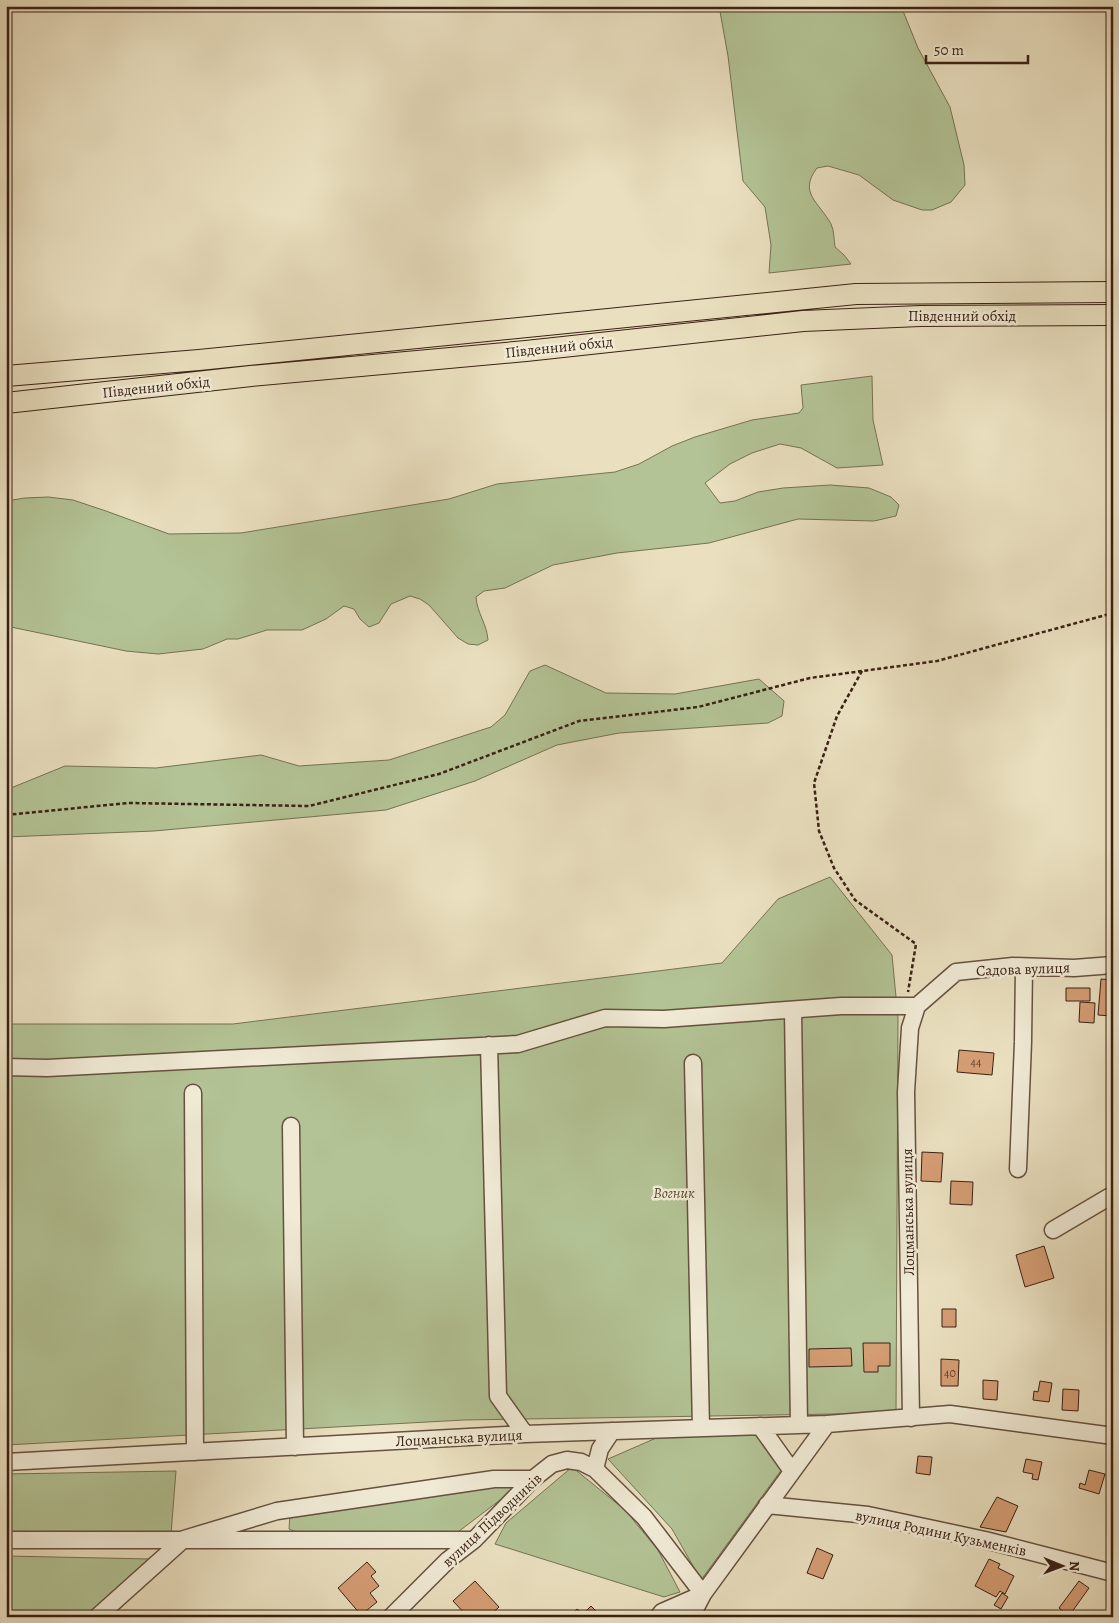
<svg xmlns="http://www.w3.org/2000/svg" width="1119" height="1623" viewBox="0 0 1119 1623" font-family="Alegreya,serif">
<style>
.green{fill:#b3c395;stroke:#767254}
.building{fill:#d59d74;stroke:#3a2114}
.lines{fill:none;stroke-linecap:round;stroke-linejoin:round}
.minor-casing{stroke:#66513f;stroke-width:19}
.major-casing{stroke:#3a2114;stroke-width:22}
.path{stroke:#3a2114;stroke-width:2.5;stroke-dasharray:4 2.5;stroke-linecap:butt}
.minor{stroke:#f1ebd6;stroke-width:16}
.major{stroke:#eae0c0;stroke-width:20}
.labels{text-anchor:middle;dominant-baseline:central;stroke-width:5;stroke-linejoin:round;paint-order:stroke}
.number-label{font-size:12px;fill:#61402c}
.street-label{font-size:15px;fill:#3a2114;stroke:#f1ebd6}
.park-label{font-size:15px;font-style:italic;fill:#584a34;stroke:#f1ebd6}
</style>
<rect width="100%" height="100%" fill="#eae0c0"/>
<filter id="stains"><feTurbulence type="fractalNoise" baseFrequency=".004" numOctaves="4"/><feColorMatrix values="0 0 0 0 .2 0 0 0 0 .09 0 0 0 0 .02 0 0 0 .5 -.17"/></filter>
<radialGradient id="worn" r=".72"><stop offset=".6" stop-color="#630" stop-opacity="0"/><stop offset="1" stop-color="#630" stop-opacity=".3"/></radialGradient>
<path class="green" d="M 719,6 L 901,6 L 918,48 L 950,107 L 964,165 L 965,185 L 951,202 L 932,210 L 922,210 L 893,200 L 859,175 L 828,166 L 817,168 C 798,193 819,202 831,224 C 834,230 834,240 835,247 L 844,255 L 851,264 L 769,273 L 771,245 L 765,207 L 743,181 L 728,56 Z
M 872,376 L 873,420 L 883,465 L 837,468 L 801,448 L 780,444 L 752,453 L 730,464 L 705,483 L 720,503 L 735,501 L 758,492 L 783,488 L 830,485 L 869,488 L 891,497 L 899,505 L 896,516 L 874,521 L 798,519 L 709,543 L 617,553 L 553,565 L 505,588 L 484,591 L 476,597 C 477,613 487,624 488,640 L 478,645 L 468,644 L 458,638 L 429,605 L 420,599 L 410,596 L 391,604 L 379,623 L 369,627 L 360,619 L 354,609 L 344,606 L 326,619 L 302,630 L 267,630 L 238,639 L 227,639 L 203,649 L 158,654 L 126,651 L 6,626 L 6,501 L 25,498 L 48,497 L 73,500 L 106,511 L 169,534 L 241,533 L 449,499 L 497,484 L 615,472 L 639,464 L 672,446 L 695,437 L 752,420 L 799,413 L 803,408 L 801,385 Z
M 545,665 L 606,693 L 675,694 L 759,679 L 784,701 L 782,716 L 768,723 L 619,733 L 557,745 L 475,781 L 386,810 L 154,831 L 6,837 L 6,790 L 65,766 L 156,768 L 261,755 L 299,766 L 389,760 L 491,727 L 505,715 L 530,671 Z
M 830,877 L 892,955 L 898,1018 L 896,1413 L 464,1420 L 6,1445 L 6,1024 L 233,1024 L 722,963 L 778,899 Z
M 754,1431 L 782,1469 L 701,1580 L 672,1529 L 608,1459 L 663,1435 Z
M 572,1467 L 625,1510 L 658,1550 L 680,1592 L 664,1597 L 495,1544 L 506,1523 Z
M 176,1471 L 171,1534 L 6,1538 L 6,1474 Z
M 521,1484 L 458,1532 L 301,1534 L 289,1529 L 290,1514 Z
M 6,1556 L 151,1559 L 88,1617 L 6,1617 Z"/>
<path class="building" d="M 1101,979 L 1113,980 L 1111,1016 L 1098,1015 Z
M 1066,988 L 1090,988 L 1090,1001 L 1066,1001 Z
M 1080,1002 L 1095,1003 L 1094,1023 L 1079,1022 Z
M 959,1050 L 994,1053 L 992,1075 L 957,1072 Z
M 922,1152 L 943,1153 L 941,1182 L 921,1181 Z
M 951,1181 L 973,1182 L 972,1205 L 950,1204 Z
M 1044,1246 L 1054,1278 L 1025,1287 L 1016,1255 Z
M 942,1309 L 956,1309 L 956,1327 L 942,1327 Z
M 863,1343 L 890,1343 L 890,1366 L 878,1366 L 878,1372 L 864,1372 Z
M 851,1348 L 852,1366 L 809,1367 L 809,1349 Z
M 941,1359 L 959,1360 L 958,1386 L 941,1386 Z
M 983,1380 L 998,1381 L 997,1400 L 983,1399 Z
M 1040,1381 L 1052,1383 L 1049,1402 L 1033,1400 L 1034,1391 L 1038,1392 Z
M 1063,1389 L 1079,1390 L 1078,1411 L 1062,1410 Z
M 918,1456 L 932,1457 L 930,1475 L 916,1473 Z
M 1026,1459 L 1042,1462 L 1038,1480 L 1032,1479 L 1033,1474 L 1023,1472 Z
M 1089,1470 L 1105,1474 L 1099,1494 L 1079,1488 L 1080,1483 L 1085,1485 Z
M 997,1497 L 1018,1506 L 1006,1532 L 980,1527 Z
M 817,1548 L 833,1555 L 823,1579 L 807,1573 Z
M 989,1559 L 1000,1564 L 998,1568 L 1014,1576 L 1005,1594 L 1000,1591 L 996,1597 L 975,1586 Z
M 367,1562 L 376,1572 L 371,1576 L 379,1586 L 370,1593 L 377,1602 L 361,1615 L 338,1588 Z
M 475,1581 L 499,1607 L 488,1617 L 468,1617 L 453,1601 Z
M 1079,1581 L 1089,1588 L 1069,1616 L 1059,1608 Z
M 1002,1593 L 1008,1597 L 1001,1609 L 994,1605 Z
M 591,1606 L 602,1617 L 570,1617 L 577,1609 L 583,1614 Z"/>
<g class="lines">
<defs>
<path id="minor" d="M 917,1006 L 956,972 L 1013,966 L 1074,968 L 1113,965
M 793,1010 L 799,1425
M 489,1045 L 498,1396 L 525,1434
M 693,1063 L 701,1428
M 6,1067 L 47,1068 L 518,1044 L 605,1018 L 664,1019 L 841,1006 L 917,1006
M 193,1093 L 195,1452
M 291,1126 L 295,1447
M 1018,1169 L 1023,1042 L 1024,967
M 1053,1230 L 1109,1197 L 1113,1197
M 911,1418 L 906,1092 L 910,1028 L 917,1006
M 760,1426 L 792,1471
M 6,1462 L 525,1434 L 827,1424 L 950,1414 L 1113,1436
M 595,1469 L 600,1449 L 612,1431
M 767,1505 L 868,1515 L 985,1540 L 1113,1573
M 6,1540 L 474,1540
M 97,1617 L 184,1539 L 277,1511 L 494,1479 L 533,1479
M 391,1617 L 448,1560 L 474,1540 L 533,1479 L 552,1464 L 567,1460 L 581,1462 L 595,1469 L 644,1517 L 703,1594
M 658,1617 L 662,1612 L 703,1594
M 691,1617 L 703,1594 L 827,1424"/>
<path id="major" d="M 6,376 L 199,360 L 856,294 L 1113,292
M 6,403 L 251,376 L 526,351 L 803,321 L 920,316 L 1113,315"/>
</defs>
<use href="#minor" class="minor-casing"/>
<use href="#major" class="major-casing"/>
<path class="path" d="M 862,671 L 837,716 L 814,783 L 819,831 L 834,868 L 855,900 L 916,944 L 908,992
M 6,815 L 128,803 L 309,806 L 439,774 L 579,721 L 698,707 L 810,678 L 937,661 L 1113,613"/>
<use href="#minor" class="minor"/>
<use href="#major" class="major"/>
</g>
<g class="labels">
<g class="number-label">
<text x="976" y="1062">44</text>
<text x="950" y="1373">40</text>
</g>
<g class="street-label">
<text x="962" y="316">Південний обхід</text>
<text transform="translate(559 347) rotate(-6)">Південний обхід</text>
<text transform="translate(156 387) rotate(-6)">Південний обхід</text>
<text transform="translate(1023 969) rotate(-2)">Садова вулиця</text>
<text transform="translate(908 1212) rotate(-91)">Лоцманська вулиця</text>
<text transform="translate(459 1438) rotate(-3)">Лоцманська вулиця</text>
<text transform="translate(492 1520) rotate(-43)">вулиця Підводників</text>
<text transform="translate(941 1533) rotate(12)">вулиця Родини Кузьменків</text>
</g>
<g class="park-label">
<text x="674" y="1193">Вогник</text>
</g>
</g>
<rect width="1119" height="1623" fill="none" stroke="#eae0c0" stroke-width="25"/>
<rect x="8" y="8" width="1104" height="1608" fill="none" stroke="#3a2114" stroke-width="2.5"/>
<rect x="12" y="12" width="1094" height="1598" fill="none" stroke="#3a2114"/>
<g transform="translate(1062 1566) rotate(91)" stroke="#f1ebd6" stroke-width="4" paint-order="stroke">
<path d="M0-4L9 19L0 12L-9 19Z" fill="#3a2114"/>
<text y="-8" font-size="14" font-weight="bold" text-anchor="middle" fill="#3a2114">N</text>
</g>
<path d="M926 55v8h102v-8" fill="none" stroke="#3a2114" stroke-width="2.5"/>
<text x="934" y="55" font-size="15" fill="#3a2114" stroke="#f1ebd6" stroke-width="4" paint-order="stroke">50 m</text>
<rect width="100%" height="100%" filter="url(#stains)"/>
<rect width="100%" height="100%" fill="url(#worn)"/>
</svg>
